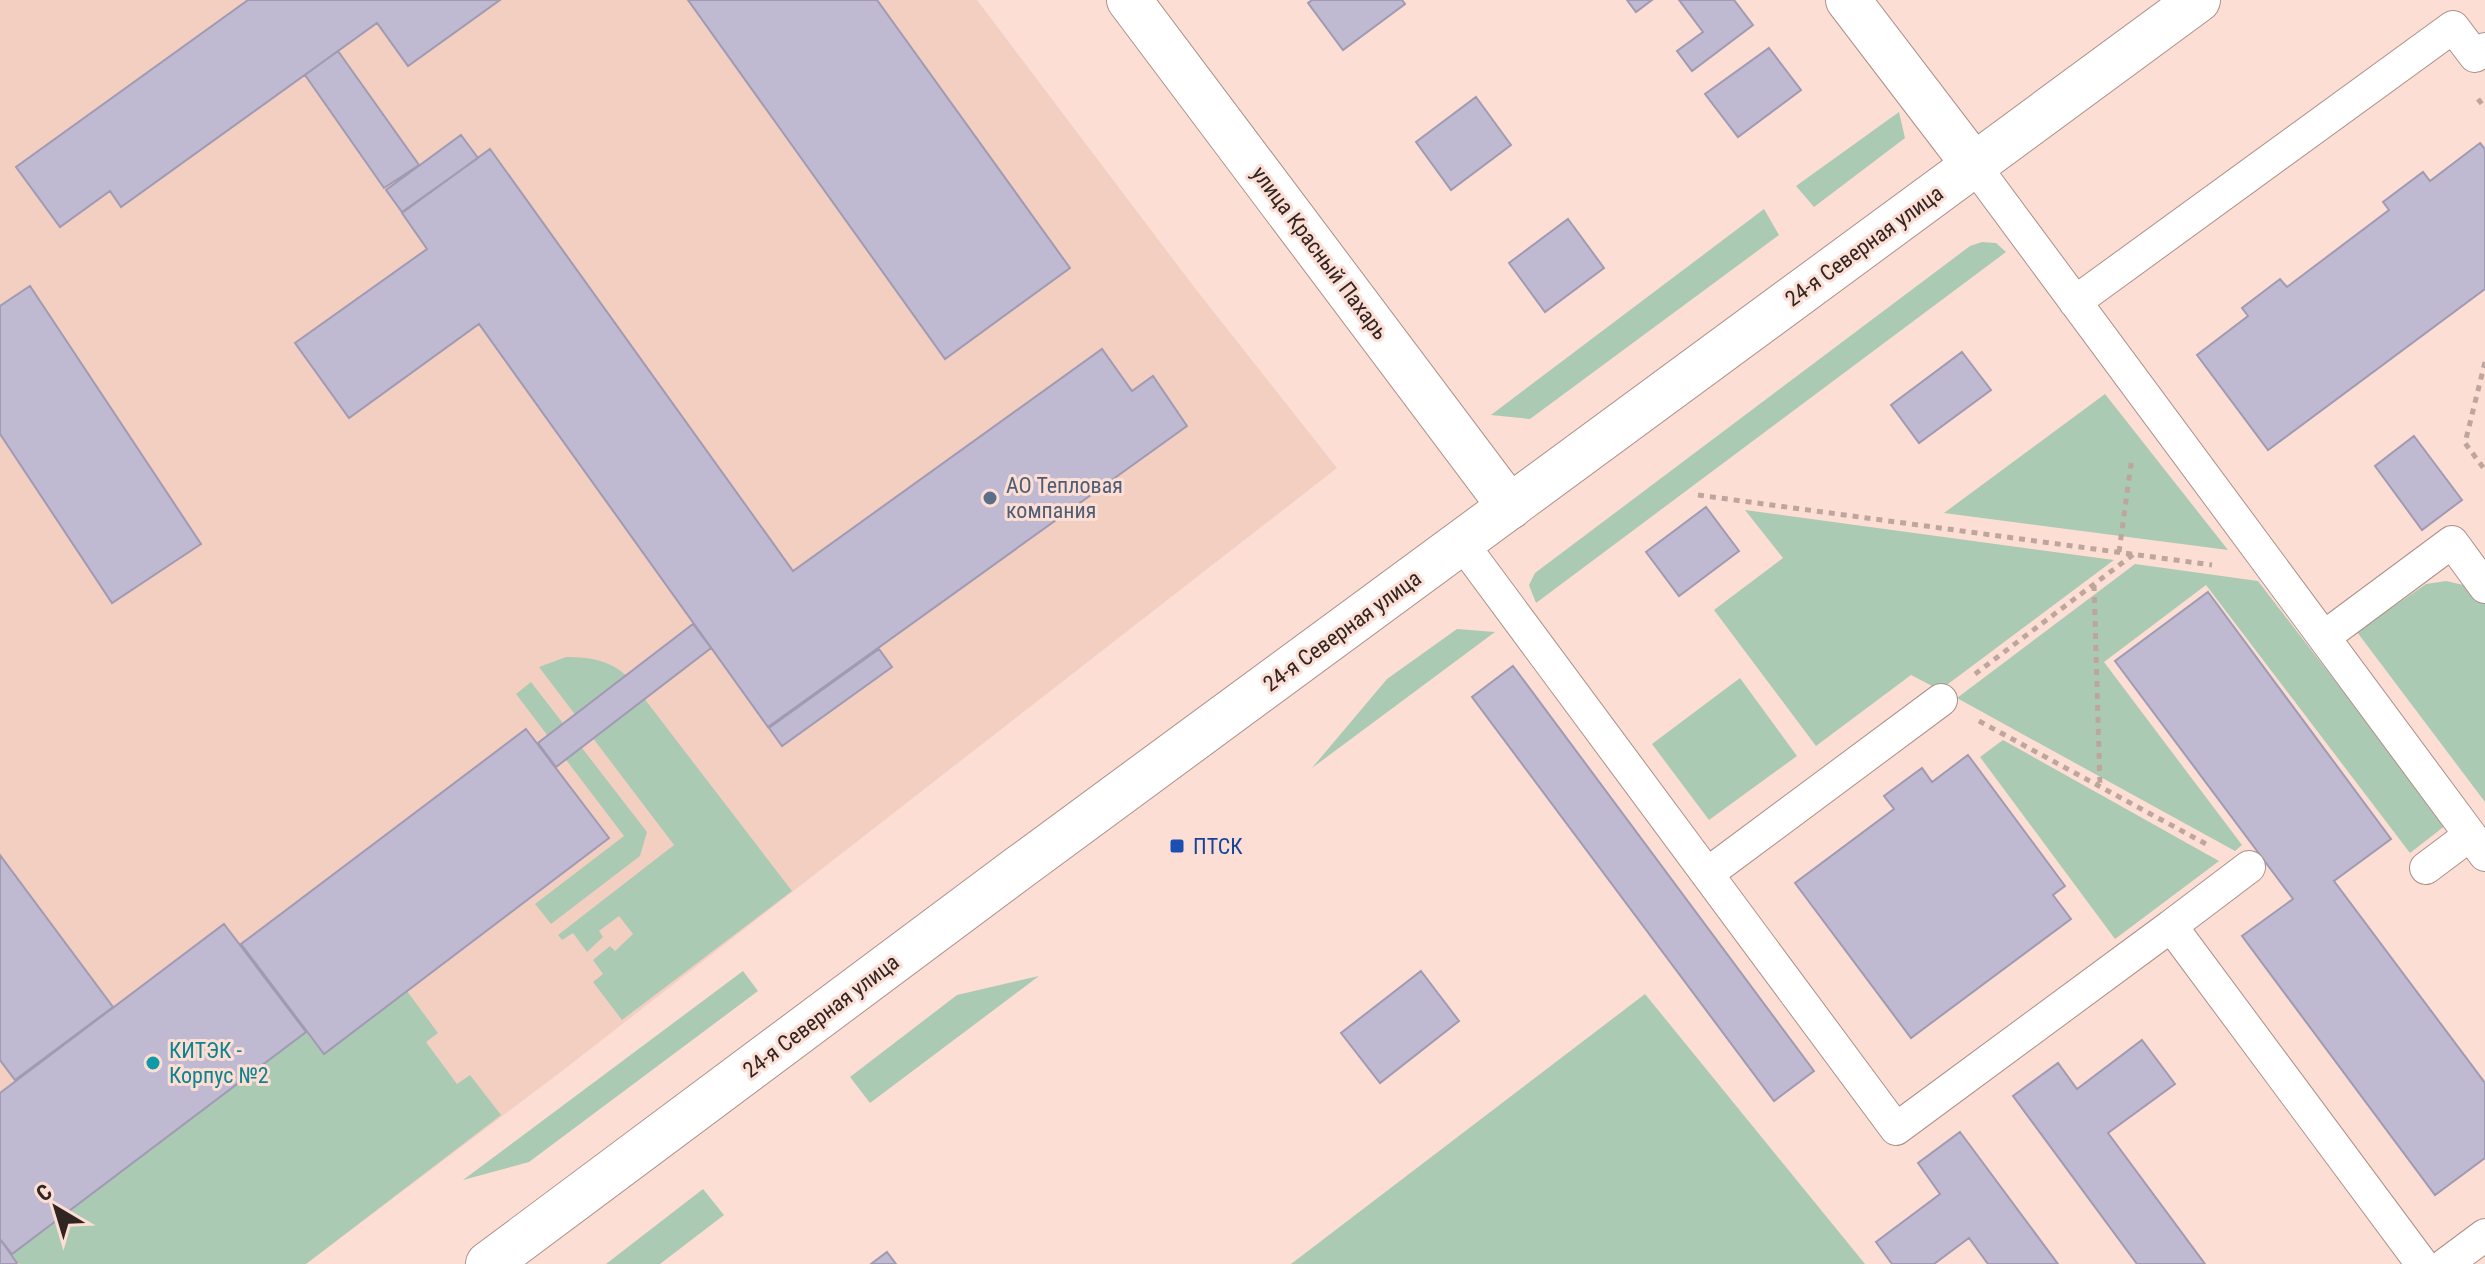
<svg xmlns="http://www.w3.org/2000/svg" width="2485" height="1264" viewBox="0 0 2485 1264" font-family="'Roboto Condensed',sans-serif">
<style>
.built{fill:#f3cfc2}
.green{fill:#abcab3}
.building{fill:#bfb9d2;stroke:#a09ab2;stroke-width:2}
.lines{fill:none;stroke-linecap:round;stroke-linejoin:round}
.service-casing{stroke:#ac9188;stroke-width:34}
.minor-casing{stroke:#ac9188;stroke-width:46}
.tertiary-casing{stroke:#ac9188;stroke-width:46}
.secondary-casing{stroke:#ac9188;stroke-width:46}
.path{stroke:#bea69e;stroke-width:5;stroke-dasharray:6 6;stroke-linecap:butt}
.service{stroke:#fff;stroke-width:32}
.minor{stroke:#fff;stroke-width:44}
.tertiary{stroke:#fff;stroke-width:44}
.secondary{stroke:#fff;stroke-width:44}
.service-dot{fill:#5c6f8a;stroke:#fcded4;stroke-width:3}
.transit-dot{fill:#1a4fb4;stroke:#fcded4;stroke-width:3}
.culture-dot{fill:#0f9aa8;stroke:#fcded4;stroke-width:3}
.labels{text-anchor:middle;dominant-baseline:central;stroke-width:6;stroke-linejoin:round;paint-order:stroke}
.street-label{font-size:22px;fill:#302521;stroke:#fcded4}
.service-label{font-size:22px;fill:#4e5e75;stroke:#fcded4;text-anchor:start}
.transit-label{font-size:22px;fill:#164399;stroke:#fcded4;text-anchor:start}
.culture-label{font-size:22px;fill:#0d838f;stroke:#fcded4;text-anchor:start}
</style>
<rect width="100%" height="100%" fill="#fcded4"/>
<path class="built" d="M 0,0 L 977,0 L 1194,287 L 1337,468 L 562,1071 L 306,1264 L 0,1264 Z"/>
<path class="green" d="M 1899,112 L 1905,138 L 1814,207 L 1796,186 Z
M 1764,209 L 1779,235 L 1530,419 L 1491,415 Z
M 1982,242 L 1996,243 L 2006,252 L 1536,603 L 1529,585 L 1535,573 L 1970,246 Z
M 2105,394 L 2228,550 L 1944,513 Z
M 1745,510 L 2114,560 L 1940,690 L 1911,675 L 1816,746 L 1714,610 L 1783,558 Z
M 2135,564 L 2258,581 L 2446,825 L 2410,853 L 2206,585 L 2104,662 L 2242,845 L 2235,851 L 1957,698 Z
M 2446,581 L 2468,586 L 2485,603 L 2485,802 L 2357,632 L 2426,584 Z
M 1457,629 L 1495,632 L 1312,768 L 1387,679 Z
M 566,657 C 590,657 609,660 627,676 L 792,891 L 622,1020 L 593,982 L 603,974 L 593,960 L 610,946 L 615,951 L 633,934 L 619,916 L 599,931 L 603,937 L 587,952 L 573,933 L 562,940 L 558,935 L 674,845 L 539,667 Z
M 1740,678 L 1797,756 L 1709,820 L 1652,744 Z
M 531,682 L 647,832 L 640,856 L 551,924 L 535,904 L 624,836 L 516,694 Z
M 2003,740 L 2219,861 L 2115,939 L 1980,757 Z
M 743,971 L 758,991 L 529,1162 L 463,1180 Z
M 1039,976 L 870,1103 L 850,1077 L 957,995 Z
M 407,991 L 438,1033 L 426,1042 L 457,1084 L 470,1075 L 501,1115 L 306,1264 L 19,1264 L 12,1254 L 306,1032 L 323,1054 Z
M 1645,994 L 1865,1264 L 1291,1264 Z
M 703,1189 L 724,1215 L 660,1264 L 606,1264 Z"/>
<path class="building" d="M 248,0 L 500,0 L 408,66 L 377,23 L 121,207 L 110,191 L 60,227 L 16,167 Z
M 688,0 L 877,0 L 1070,268 L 945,359 Z
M 1312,0 L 1402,0 L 1405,4 L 1343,50 L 1308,3 Z
M 1627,0 L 1652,0 L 1636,12 Z
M 1679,0 L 1734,0 L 1753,25 L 1692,71 L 1677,51 L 1703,32 Z
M 1769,48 L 1801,90 L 1738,137 L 1705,94 Z
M 338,51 L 419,165 L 384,188 L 305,75 Z
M 1476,97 L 1511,145 L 1451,190 L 1416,142 Z
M 461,135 L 478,158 L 402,212 L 386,190 Z
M 2480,143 L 2485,149 L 2485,289 L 2268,450 L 2197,355 L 2248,316 L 2242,308 L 2280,279 L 2287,287 L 2389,210 L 2383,202 L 2423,172 L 2430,181 Z
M 490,149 L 793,571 L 1102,349 L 1132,391 L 1153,376 L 1187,426 L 768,727 L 479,324 L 349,418 L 295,343 L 427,249 L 402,213 Z
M 1568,219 L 1604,268 L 1545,312 L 1509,263 Z
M 30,286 L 201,544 L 112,603 L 0,434 L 0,306 Z
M 1962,352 L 1991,390 L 1919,443 L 1891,405 Z
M 2414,436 L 2462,500 L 2422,530 L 2375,466 Z
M 1706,507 L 1739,551 L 1679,596 L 1646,552 Z
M 2208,592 L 2391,839 L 2334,881 L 2485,1083 L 2485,1158 L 2435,1195 L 2242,936 L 2293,899 L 2115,661 Z
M 693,624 L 711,648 L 556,767 L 538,743 Z
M 879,649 L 892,667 L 782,746 L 769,728 Z
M 1513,666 L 1814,1071 L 1774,1101 L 1472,697 Z
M 526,729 L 609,838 L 324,1054 L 241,944 Z
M 1968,755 L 2065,886 L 2053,895 L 2071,919 L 1911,1038 L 1795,883 L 1894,809 L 1884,796 L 1922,768 L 1932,782 Z
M 0,855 L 113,1007 L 15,1080 L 0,1060 Z
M 224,924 L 306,1032 L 12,1254 L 0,1239 L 0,1093 Z
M 1421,971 L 1459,1021 L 1380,1083 L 1341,1033 Z
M 2142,1040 L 2175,1084 L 2108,1133 L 2205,1264 L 2137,1264 L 2013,1096 L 2058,1063 L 2077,1089 Z
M 1960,1132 L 2058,1264 L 1988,1264 L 1969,1238 L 1934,1264 L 1892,1264 L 1876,1242 L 1940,1194 L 1918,1163 Z
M 0,1239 L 17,1263 L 16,1264 L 0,1264 Z
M 887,1252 L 896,1264 L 871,1264 Z"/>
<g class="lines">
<defs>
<path id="service" d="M 1974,165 L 2485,855
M 2075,302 L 2453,27 L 2475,56 L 2485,49
M 1461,542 L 1896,1129 L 2171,926 L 2422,1264
M 2324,637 L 2452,542 L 2485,587
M 2426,868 L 2470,835
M 1707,874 L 1941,700
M 2171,926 L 2249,867
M 2446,1264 L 2485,1235"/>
<path id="minor" d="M 1848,0 L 1974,165"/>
<path id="tertiary" d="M 1129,0 L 1510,507"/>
<path id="secondary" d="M 488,1264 L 1020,867 L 2198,0"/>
</defs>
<use href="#service" class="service-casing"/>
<use href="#minor" class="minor-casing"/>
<use href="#tertiary" class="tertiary-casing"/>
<use href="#secondary" class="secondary-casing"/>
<path class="path" d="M 2478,99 L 2485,108
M 2485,362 L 2465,443 L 2485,470
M 1698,495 L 2212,565
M 2119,552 L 2132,457
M 2094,585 L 2100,786
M 1975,674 L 2134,554
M 1979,721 L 2206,844"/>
<use href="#service" class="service"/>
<use href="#minor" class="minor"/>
<use href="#tertiary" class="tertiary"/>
<use href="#secondary" class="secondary"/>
</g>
<circle class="service-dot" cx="990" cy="498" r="8"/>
<rect class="transit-dot" x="1169" y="838" width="16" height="16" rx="4"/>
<circle class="culture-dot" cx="153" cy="1063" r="8"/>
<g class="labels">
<g class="street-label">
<text transform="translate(1864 246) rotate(-36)">24-я Северная улица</text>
<text transform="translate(1320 253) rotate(53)">улица Красный Пахарь</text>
<text transform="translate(1342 631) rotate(-36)">24-я Северная улица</text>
<text transform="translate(821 1016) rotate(-37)">24-я Северная улица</text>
</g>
<g class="service-label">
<text x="1006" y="485">АО Тепловая<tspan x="1006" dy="25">компания</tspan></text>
</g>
<g class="transit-label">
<text x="1193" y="846">ПТСК</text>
</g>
<g class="culture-label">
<text x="169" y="1050">КИТЭК -<tspan x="169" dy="25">Корпус №2</tspan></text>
</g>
</g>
<g transform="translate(56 1208) rotate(322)" stroke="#fcded4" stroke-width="6" paint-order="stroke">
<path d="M0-6L14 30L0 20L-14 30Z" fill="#302521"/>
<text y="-12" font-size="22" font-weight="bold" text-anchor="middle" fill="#302521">С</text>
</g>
</svg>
